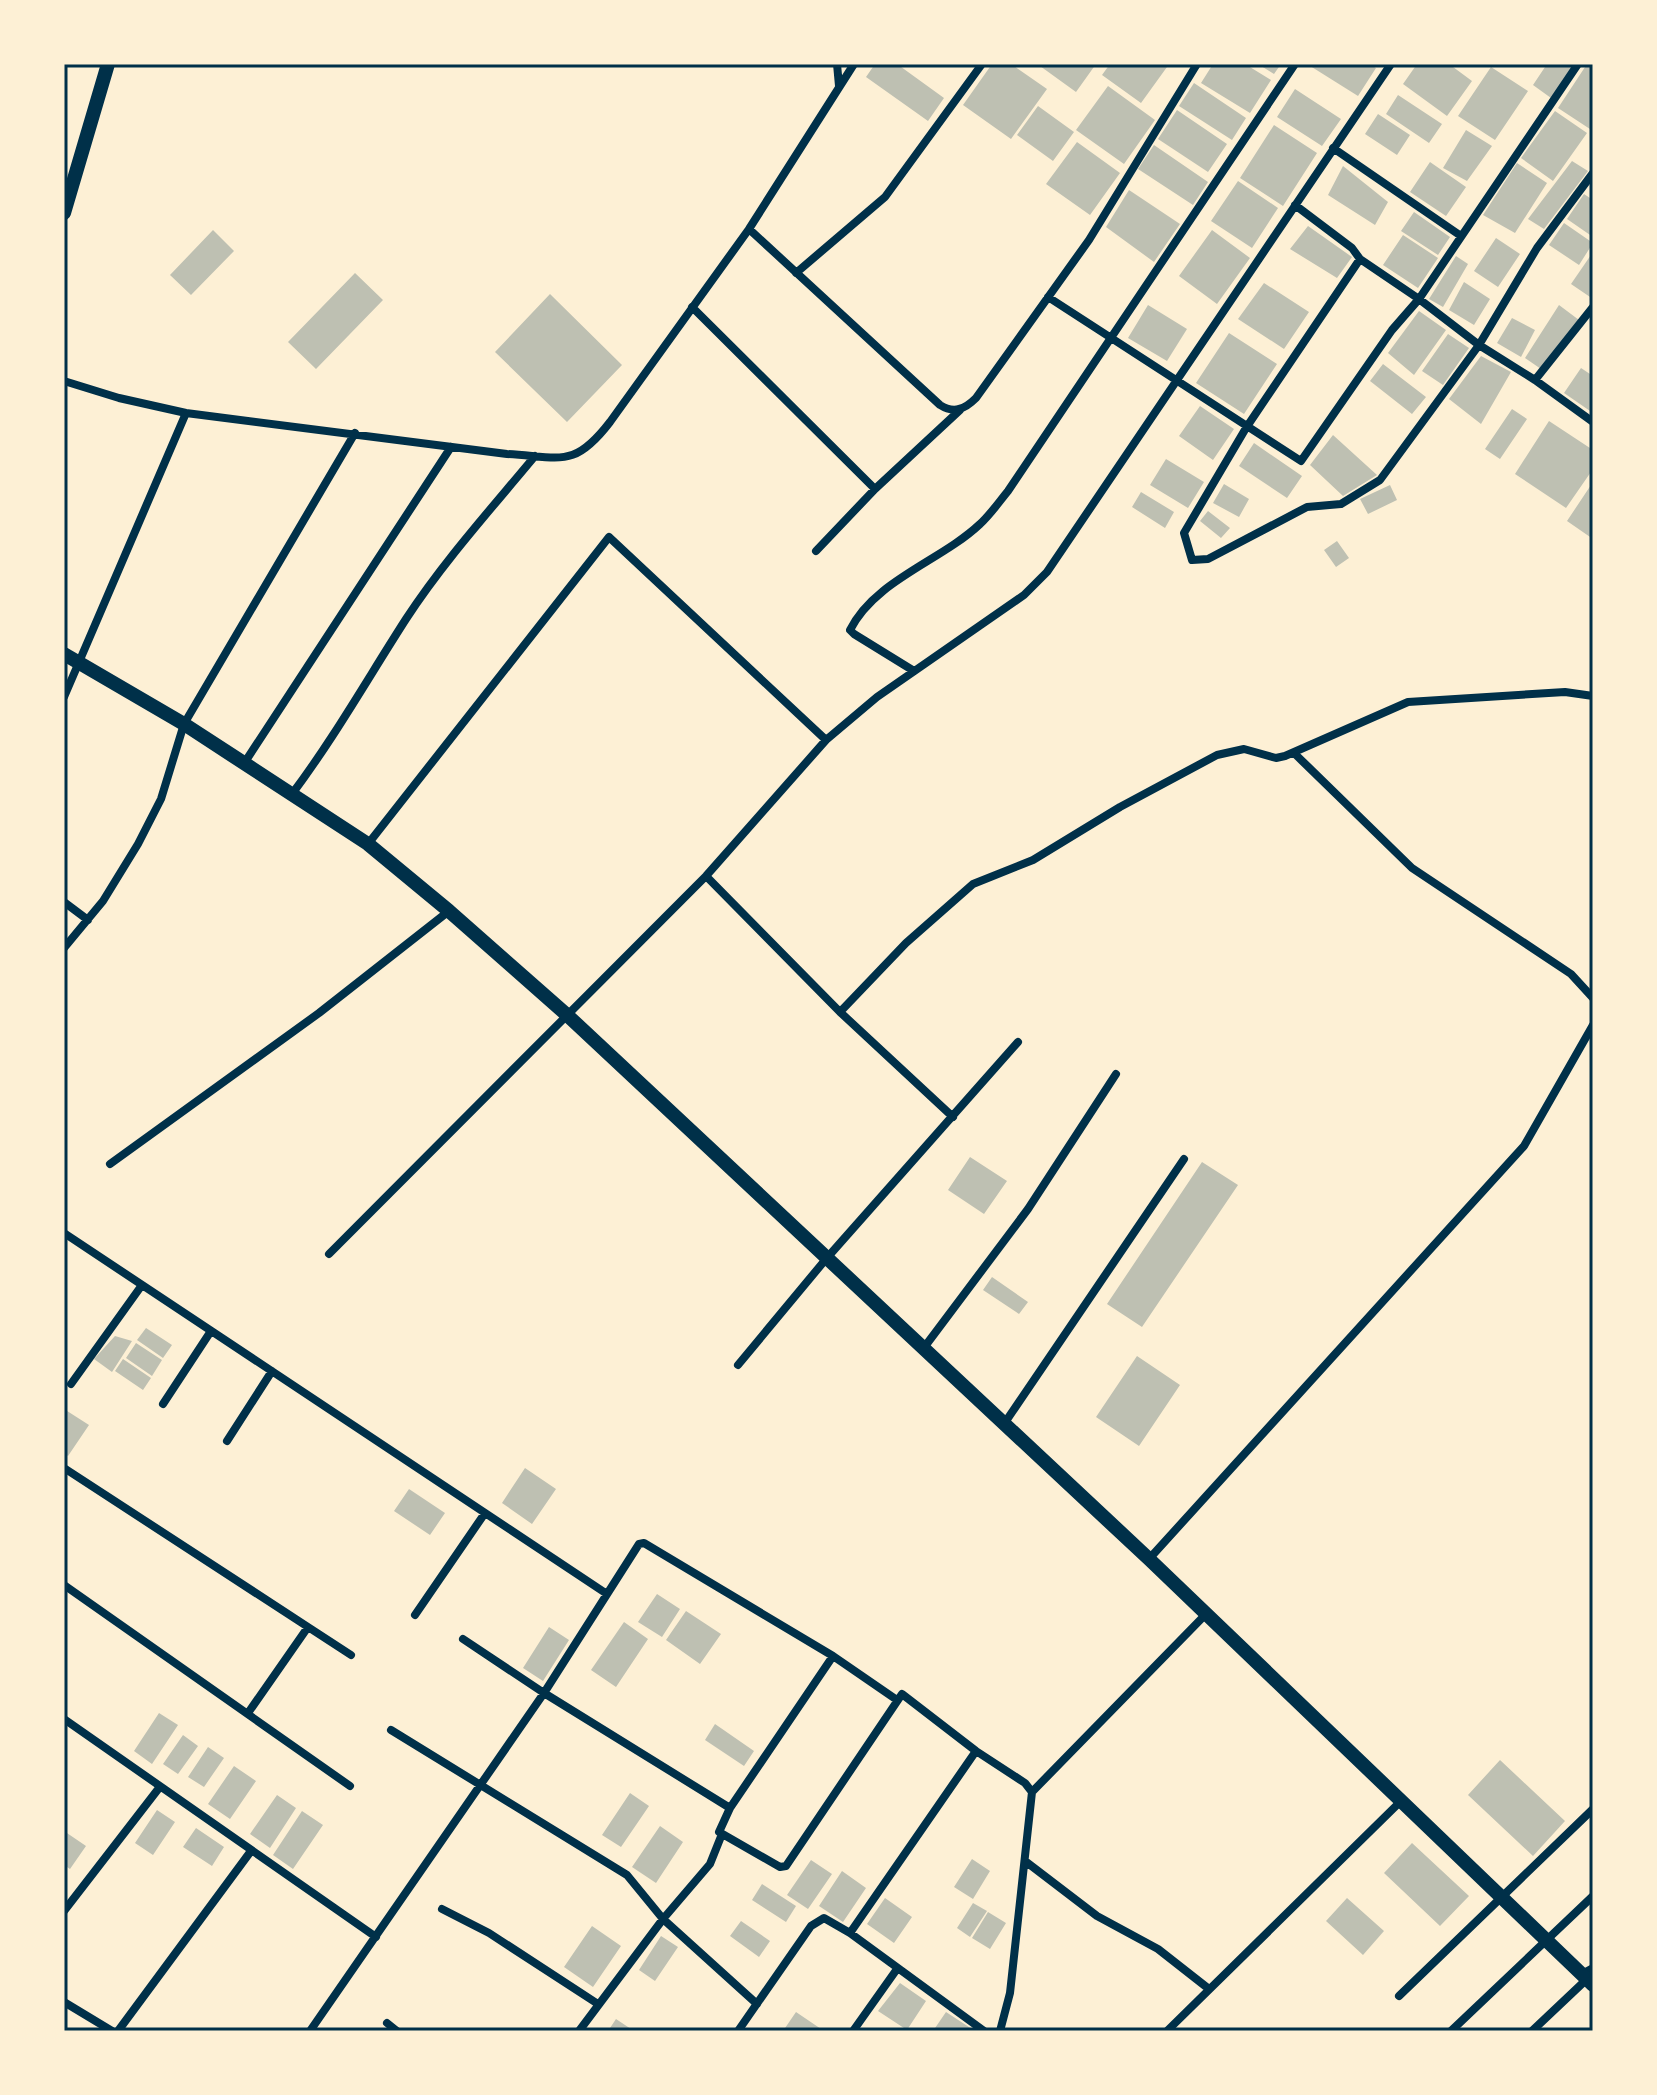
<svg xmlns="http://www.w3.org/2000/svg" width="1657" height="2095" viewBox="0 0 1657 2095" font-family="'Exo 2',sans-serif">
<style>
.building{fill:#bec0b2}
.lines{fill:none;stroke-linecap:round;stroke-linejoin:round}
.minor{stroke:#003049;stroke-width:8}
.tertiary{stroke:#003049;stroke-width:14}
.neatline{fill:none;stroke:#003049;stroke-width:3}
</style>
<rect width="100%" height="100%" fill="#fdf0d5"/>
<path class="building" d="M 875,64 L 897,64 L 944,98 L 928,121 L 866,77 Z
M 992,64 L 1011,64 L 1047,89 L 1011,139 L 963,105 Z
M 1042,64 L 1096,64 L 1076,92 L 1040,66 Z
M 1110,64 L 1163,64 L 1167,67 L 1141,103 L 1102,75 Z
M 1213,64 L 1245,64 L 1271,80 L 1250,113 L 1201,83 Z
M 1258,64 L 1281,64 L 1274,74 Z
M 1307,64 L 1369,64 L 1376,68 L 1358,96 Z
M 1417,64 L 1449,64 L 1472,81 L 1447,116 L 1403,84 Z
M 1547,64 L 1574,64 L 1551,98 L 1533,85 Z
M 1587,64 L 1593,68 L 1593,131 L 1558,108 Z
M 1491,67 L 1528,91 L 1495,140 L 1458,116 Z
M 1194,83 L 1246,118 L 1232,140 L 1179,106 Z
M 1108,86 L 1155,120 L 1124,164 L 1076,130 Z
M 1295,89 L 1341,119 L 1322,146 L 1277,117 Z
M 1398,95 L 1442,124 L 1429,143 L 1386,114 Z
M 1038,106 L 1074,132 L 1053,161 L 1017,135 Z
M 1177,110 L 1227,144 L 1208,172 L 1158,139 Z
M 1555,111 L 1587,133 L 1553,181 L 1521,158 Z
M 1378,114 L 1410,135 L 1397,155 L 1365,134 Z
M 1274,125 L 1317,153 L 1283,206 L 1240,178 Z
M 1466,130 L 1492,146 L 1467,181 L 1443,168 Z
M 1077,142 L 1120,173 L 1090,215 L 1046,184 Z
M 1154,145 L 1208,182 L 1193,205 L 1138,169 Z
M 1572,161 L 1588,171 L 1544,229 L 1528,219 Z
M 1430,162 L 1466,187 L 1446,216 L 1410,192 Z
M 1517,163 L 1547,183 L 1515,233 L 1483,215 Z
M 1343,166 L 1388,202 L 1375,225 L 1328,195 Z
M 1238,181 L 1278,208 L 1252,248 L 1211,221 Z
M 1129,190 L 1180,224 L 1154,262 L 1106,227 Z
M 1584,194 L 1593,200 L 1593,237 L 1567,219 Z
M 1414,212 L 1450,237 L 1438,255 L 1401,231 Z
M 1564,223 L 1593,243 L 1579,265 L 1549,245 Z
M 1308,226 L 1352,257 L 1337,278 L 1290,249 Z
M 213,230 L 234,251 L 191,295 L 170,275 Z
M 1212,230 L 1250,258 L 1217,304 L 1179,276 Z
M 1403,235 L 1438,258 L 1418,288 L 1383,265 Z
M 1496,238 L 1520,254 L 1498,287 L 1474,271 Z
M 1593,252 L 1593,299 L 1571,284 Z
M 1456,256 L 1468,264 L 1443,307 L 1429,299 Z
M 355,273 L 383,300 L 316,369 L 288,342 Z
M 1464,282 L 1490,299 L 1474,325 L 1449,310 Z
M 1264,283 L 1309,312 L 1284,349 L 1238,319 Z
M 550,294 L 622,365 L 567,422 L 495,352 Z
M 1148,305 L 1187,329 L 1167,361 L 1128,338 Z
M 1559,305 L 1579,320 L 1541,369 L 1525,358 Z
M 1419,311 L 1446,330 L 1414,375 L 1388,353 Z
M 1512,318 L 1535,330 L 1521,357 L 1497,343 Z
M 1229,333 L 1277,364 L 1244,414 L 1196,383 Z
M 1448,334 L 1469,348 L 1443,385 L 1422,371 Z
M 1481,356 L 1511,372 L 1481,424 L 1449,399 Z
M 1383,364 L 1426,397 L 1412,414 L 1370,381 Z
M 1581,368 L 1593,376 L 1593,413 L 1564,393 Z
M 1200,406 L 1234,429 L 1213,460 L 1179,436 Z
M 1512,409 L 1527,419 L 1500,459 L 1485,449 Z
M 1549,421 L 1593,450 L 1593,469 L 1566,508 L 1515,474 Z
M 1333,435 L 1377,475 L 1343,496 L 1310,465 Z
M 1254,443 L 1302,476 L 1287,498 L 1239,466 Z
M 1166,459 L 1204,482 L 1188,508 L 1150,485 Z
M 1593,482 L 1593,539 L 1567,521 Z
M 1224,484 L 1249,499 L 1239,517 L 1213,503 Z
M 1390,485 L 1397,500 L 1368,514 L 1360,499 Z
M 1141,492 L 1174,512 L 1165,528 L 1132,507 Z
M 1208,511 L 1230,528 L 1221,538 L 1200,521 Z
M 1337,541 L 1349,558 L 1336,567 L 1324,550 Z
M 970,1157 L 1007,1181 L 984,1214 L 948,1190 Z
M 1202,1162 L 1238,1185 L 1142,1327 L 1107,1304 Z
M 992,1277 L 1028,1302 L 1019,1314 L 983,1290 Z
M 146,1328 L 172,1345 L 163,1358 L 137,1340 Z
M 115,1336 L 132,1341 L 112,1372 L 94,1359 Z
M 136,1343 L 162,1360 L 152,1376 L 126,1358 Z
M 1137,1356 L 1180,1385 L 1139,1446 L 1096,1417 Z
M 123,1359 L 151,1378 L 143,1390 L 115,1371 Z
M 64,1409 L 89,1425 L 68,1456 L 64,1453 Z
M 525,1468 L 556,1489 L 532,1524 L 502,1503 Z
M 409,1489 L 445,1513 L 430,1535 L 394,1511 Z
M 657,1594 L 680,1609 L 662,1637 L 638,1622 Z
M 686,1611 L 721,1634 L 700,1664 L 666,1640 Z
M 624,1622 L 648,1639 L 616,1687 L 591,1670 Z
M 549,1627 L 569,1640 L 543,1681 L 523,1668 Z
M 159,1713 L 178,1725 L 152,1764 L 134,1751 Z
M 715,1724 L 754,1751 L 744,1766 L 705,1740 Z
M 183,1735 L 198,1746 L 178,1774 L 163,1764 Z
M 208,1747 L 224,1758 L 204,1787 L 188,1777 Z
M 1500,1760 L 1565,1821 L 1533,1856 L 1468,1795 Z
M 234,1766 L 256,1781 L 230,1819 L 208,1804 Z
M 630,1793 L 649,1806 L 621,1847 L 602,1835 Z
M 277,1795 L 296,1808 L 270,1848 L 250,1834 Z
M 157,1810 L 175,1822 L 153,1855 L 135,1843 Z
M 302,1811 L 323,1825 L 293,1869 L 273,1855 Z
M 660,1826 L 683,1842 L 656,1883 L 632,1867 Z
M 196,1828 L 224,1847 L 212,1866 L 183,1847 Z
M 64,1831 L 86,1846 L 70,1869 L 64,1865 Z
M 1412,1843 L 1469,1896 L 1440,1926 L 1384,1873 Z
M 972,1859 L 990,1871 L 973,1899 L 954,1887 Z
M 811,1860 L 832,1874 L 808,1909 L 787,1895 Z
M 842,1871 L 866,1888 L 843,1922 L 819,1906 Z
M 762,1884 L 796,1906 L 786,1922 L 752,1900 Z
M 885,1898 L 912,1917 L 894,1943 L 867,1924 Z
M 1347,1898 L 1384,1931 L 1363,1955 L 1326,1921 Z
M 973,1903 L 987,1911 L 970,1937 L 957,1928 Z
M 988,1912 L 1006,1923 L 990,1949 L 972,1938 Z
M 741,1921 L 770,1941 L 759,1957 L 730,1936 Z
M 592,1926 L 621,1946 L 593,1987 L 564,1967 Z
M 661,1936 L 678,1947 L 655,1981 L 639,1970 Z
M 900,1983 L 926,2001 L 907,2030 L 878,2011 Z
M 796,2012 L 824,2031 L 783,2031 Z
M 946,2012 L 975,2031 L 933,2031 Z
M 616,2019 L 634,2031 L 608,2031 Z"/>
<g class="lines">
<path class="minor" d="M 837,64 L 839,86
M 1333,148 L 1461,236
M 1295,205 L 1352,248 L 1360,259 L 1419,299 L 1479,345 L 1535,380 L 1593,422
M 749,229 L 940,405 C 954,414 965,409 976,398 L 1089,240 L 1197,64
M 1360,259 L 1246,428 L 1184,533 L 1192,560 L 1208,559 L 1307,507 L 1341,504 L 1380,480 L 1479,345 L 1537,248 L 1593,173
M 796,273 L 885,197 L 982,64
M 1048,297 L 1301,461 L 1392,330 L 1419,299 L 1578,64
M 692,307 L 875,489
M 1535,380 L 1593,307
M 64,381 L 119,398 L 186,413 L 507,454 C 561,457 574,469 610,422 L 749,229 L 854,64
M 816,551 L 875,489 L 960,410
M 914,671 L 854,634 L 850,630 C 875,580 941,561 980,524 C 990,515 999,502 1008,491 L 1295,64
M 64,697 L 186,413
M 1294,753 L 1412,868 L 1571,974 L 1593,998
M 245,762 L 451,447
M 292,794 C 334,738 368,678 406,619 C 444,561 491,509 535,456
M 368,844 L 609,537 L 826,740
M 706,876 L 840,1012 L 953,1117
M 64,902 L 88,920
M 64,948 L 103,901 L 138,844 L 161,799 L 184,724 L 355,433
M 840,1012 L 906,943 L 973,884 L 1033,860 L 1120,807 L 1217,755 L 1244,749 L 1276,758 L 1285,756 L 1408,702 L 1565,692 L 1593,696
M 110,1164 L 319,1013 L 449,911
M 64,1233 L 607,1594
M 329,1254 L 706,876 L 826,740 L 877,697 L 1024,595 L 1047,572 L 1391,64
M 923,1349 L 1028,1209 L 1116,1074
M 738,1365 L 826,1259 L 1018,1042
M 71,1384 L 142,1285
M 163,1404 L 211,1331
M 1004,1424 L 1184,1159
M 227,1441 L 272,1371
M 64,1468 L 308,1627 L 248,1713
M 1149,1559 L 1524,1146 L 1593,1025
M 64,1585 L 350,1786
M 415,1615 L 485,1513
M 308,1627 L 351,1655
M 463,1639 L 544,1693 L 730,1808
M 833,1656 L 730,1808 L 719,1832 L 780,1867 L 786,1866 L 902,1694 L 976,1751 L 1025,1783 L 1032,1792 L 1010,1993 L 1000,2031
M 64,1719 L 376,1937
M 391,1730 L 627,1875 L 663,1919 L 757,2004
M 1032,1792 L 1206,1614
M 1025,1861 L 1097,1916 L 1158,1949 L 1209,1989
M 442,1909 L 489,1933 L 598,2004
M 64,1911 L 159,1788
M 850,1933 L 976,1751
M 1582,1974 L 1593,1968
M 1399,1996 L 1593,1809
M 64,2002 L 112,2031
M 387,2023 L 397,2031
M 118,2031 L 251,1851
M 310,2031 L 544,1693 L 639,1544 L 644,1543 L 833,1656 L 897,1700
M 579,2031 L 663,1919 L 710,1864 L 722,1834
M 738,2031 L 811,1926 L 824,1918 L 850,1933 L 984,2031
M 853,2031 L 897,1969
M 1167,2031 L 1401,1801
M 1451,2031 L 1593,1896
M 1532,2031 L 1587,1979"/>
<path class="tertiary" d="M 64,213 L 108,64
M 64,654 L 184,724 L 368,844 L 449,911 L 567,1015 L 1149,1559 L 1593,1985"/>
</g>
<rect width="1657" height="2095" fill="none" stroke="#fdf0d5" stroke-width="132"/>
<rect x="66" y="66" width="1525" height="1963" class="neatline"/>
</svg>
